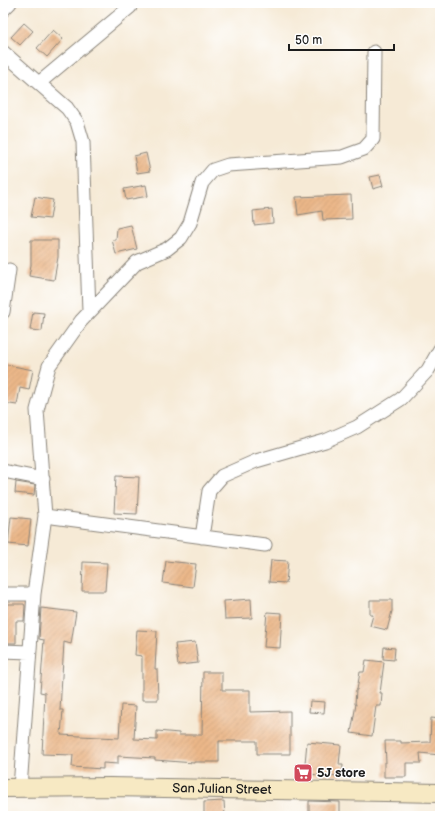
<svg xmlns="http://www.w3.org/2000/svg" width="443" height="819" viewBox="0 0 443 819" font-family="'Balsamiq Sans',sans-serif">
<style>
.building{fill:url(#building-hatch)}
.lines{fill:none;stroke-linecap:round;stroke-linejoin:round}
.street-casing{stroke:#898379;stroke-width:15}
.secondary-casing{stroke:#898379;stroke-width:20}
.street{stroke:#fff;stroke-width:13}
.secondary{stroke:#f7e9c3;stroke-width:18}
.labels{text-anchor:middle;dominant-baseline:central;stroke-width:3;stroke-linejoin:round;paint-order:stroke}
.poi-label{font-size:13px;font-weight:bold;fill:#1c1c1c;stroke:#fff;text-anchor:start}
.street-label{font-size:13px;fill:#1c1c1c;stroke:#fff}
</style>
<defs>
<pattern id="building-hatch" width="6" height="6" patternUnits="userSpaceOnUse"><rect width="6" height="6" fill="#ebb789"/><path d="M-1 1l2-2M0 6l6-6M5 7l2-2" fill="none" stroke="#c99d76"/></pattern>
</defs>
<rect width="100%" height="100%" fill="#fff"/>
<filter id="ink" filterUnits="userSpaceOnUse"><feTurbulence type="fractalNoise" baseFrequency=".025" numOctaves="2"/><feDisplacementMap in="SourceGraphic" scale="8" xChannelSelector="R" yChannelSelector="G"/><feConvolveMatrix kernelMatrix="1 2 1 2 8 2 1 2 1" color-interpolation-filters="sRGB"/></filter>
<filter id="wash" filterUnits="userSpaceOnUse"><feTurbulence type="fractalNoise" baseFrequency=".012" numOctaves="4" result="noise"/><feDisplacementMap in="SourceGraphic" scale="16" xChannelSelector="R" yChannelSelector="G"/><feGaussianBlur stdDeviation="0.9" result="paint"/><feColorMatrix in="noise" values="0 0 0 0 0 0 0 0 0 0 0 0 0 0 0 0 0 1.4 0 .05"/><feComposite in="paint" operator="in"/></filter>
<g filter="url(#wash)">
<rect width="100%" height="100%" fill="#f6ead6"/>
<g id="blocks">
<path class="building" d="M 24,23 L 33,31 L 20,45 L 11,37 Z
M 53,30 L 63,39 L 47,57 L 37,48 Z
M 146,153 L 150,171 L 137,173 L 134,156 Z
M 380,175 L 383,186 L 373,189 L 370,177 Z
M 146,185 L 148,196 L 126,200 L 124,189 Z
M 351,195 L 352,219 L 323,220 L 322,211 L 298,215 L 296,197 Z
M 35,197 L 53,200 L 50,219 L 31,217 Z
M 272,209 L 273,223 L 254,225 L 253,211 Z
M 131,225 L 137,249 L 116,254 L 112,240 L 116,240 L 117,228 Z
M 31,240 L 58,240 L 58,257 L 54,280 L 29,276 L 31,265 Z
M 33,312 L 44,313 L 42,331 L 30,330 Z
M 3,364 L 33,370 L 29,390 L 20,388 L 17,405 L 3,403 Z
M 116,476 L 139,477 L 137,514 L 114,513 Z
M 16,482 L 35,485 L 34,495 L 15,493 Z
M 11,517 L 31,519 L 28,546 L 8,544 Z
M 271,560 L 288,561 L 286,583 L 269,582 Z
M 166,561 L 196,564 L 193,587 L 163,583 Z
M 83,562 L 107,563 L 105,591 L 82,591 Z
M 251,599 L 252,618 L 225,619 L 224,601 Z
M 370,600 L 392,600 L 392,611 L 387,630 L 370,626 L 373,615 L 370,615 Z
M 3,604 L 24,604 L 25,606 L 24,621 L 16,621 L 16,643 L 3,643 Z
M 41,608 L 76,612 L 71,644 L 64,642 L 60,710 L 63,710 L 61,735 L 119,738 L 121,705 L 136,706 L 134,739 L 157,740 L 157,731 L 179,733 L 179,735 L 202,735 L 203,672 L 222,672 L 222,690 L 250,690 L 250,712 L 290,711 L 290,754 L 257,754 L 257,741 L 219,741 L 219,762 L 194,762 L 194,763 L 155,760 L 155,758 L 118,756 L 118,764 L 103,763 L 103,769 L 72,767 L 73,755 L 42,754 L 45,693 L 40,692 L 44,640 L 39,639 Z
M 267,612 L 282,613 L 280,648 L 264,647 Z
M 137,630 L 157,631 L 155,669 L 157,669 L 158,700 L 142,700 L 142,656 L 135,655 Z
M 195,642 L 198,663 L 178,665 L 175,644 Z
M 384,647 L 395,648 L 394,660 L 383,659 Z
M 366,660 L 384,662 L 380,693 L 382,693 L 381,706 L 376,706 L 372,736 L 351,733 L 356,704 L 355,704 L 356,690 L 357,690 L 360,672 L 364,672 Z
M 310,701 L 325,702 L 324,713 L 309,712 Z
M 431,718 L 440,719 L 440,755 L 420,753 L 421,763 L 406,763 L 406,777 L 384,777 L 384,763 L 386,763 L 385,741 L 401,741 L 401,743 L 430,742 Z
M 307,742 L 341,745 L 339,765 L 343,765 L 342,776 L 304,774 Z
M 224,801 L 225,816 L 204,816 L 204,802 Z
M 309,801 L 340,802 L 340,816 L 309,816 Z"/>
</g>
</g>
<g filter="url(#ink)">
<use href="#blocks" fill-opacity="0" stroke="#898379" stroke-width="1"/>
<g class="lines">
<defs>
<path id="street" d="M 3,10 L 10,3
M 3,52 L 67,108 L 77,122 L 83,142 L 89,311
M 39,83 L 130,7
M 3,312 L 9,270
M 3,471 L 43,479
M 45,516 L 265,545
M 202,537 L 209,491 L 222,476 L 256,461 L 325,441 L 357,427 L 401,399 L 428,370 L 440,349
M 3,594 L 34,594
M 3,651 L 29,652
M 20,788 L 34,594 L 45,516 L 37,410 L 49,366 L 81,321 L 137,262 L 167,249 L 181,238 L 190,223 L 202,183 L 213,170 L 228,165 L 342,157 L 364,149 L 373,139 L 374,52"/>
<g id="secondary">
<path id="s1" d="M 3,788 L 110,787 L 440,793"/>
</g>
</defs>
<use href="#street" class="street-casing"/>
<use href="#secondary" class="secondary-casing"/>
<use href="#street" class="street"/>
<use href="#secondary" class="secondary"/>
</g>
</g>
<defs>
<symbol id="supermarket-square" viewBox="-11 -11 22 22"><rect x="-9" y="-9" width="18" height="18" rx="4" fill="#d1495b" stroke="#fff"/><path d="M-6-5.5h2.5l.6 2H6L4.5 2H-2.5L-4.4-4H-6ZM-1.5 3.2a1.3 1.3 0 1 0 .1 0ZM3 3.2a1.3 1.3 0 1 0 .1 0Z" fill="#fff"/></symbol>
</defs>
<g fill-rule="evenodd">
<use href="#supermarket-square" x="292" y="762" width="22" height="22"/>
</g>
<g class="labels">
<g class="poi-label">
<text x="317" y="773">5J store</text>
</g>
<g class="street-label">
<text stroke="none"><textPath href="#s1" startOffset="219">San Julian Street</textPath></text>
</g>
</g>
<rect width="443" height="819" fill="none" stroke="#fff" stroke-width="16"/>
<path d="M289 44v6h105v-6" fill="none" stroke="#1c1c1c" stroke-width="2"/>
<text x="295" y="44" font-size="12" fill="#1c1c1c" stroke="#ffffff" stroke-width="3" paint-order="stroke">50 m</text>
</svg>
